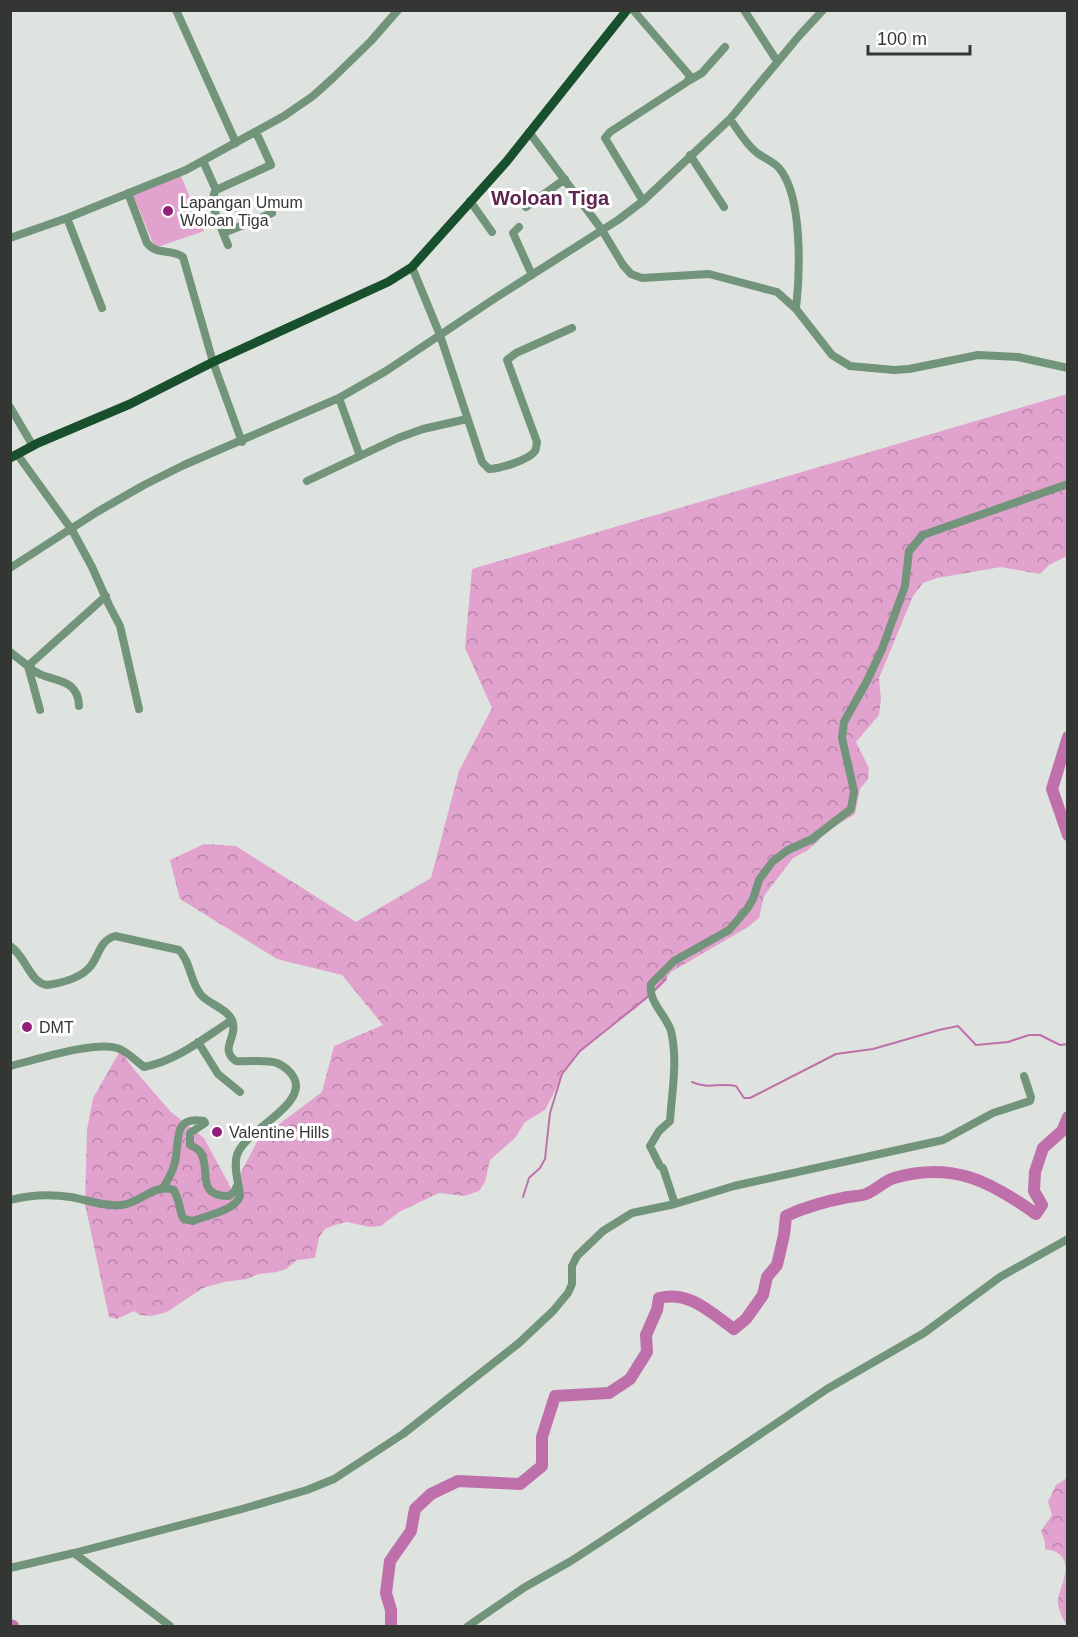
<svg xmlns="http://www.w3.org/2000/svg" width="1078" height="1637" viewBox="0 0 1078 1637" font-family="Helvetica,sans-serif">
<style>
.forest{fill:url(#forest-crowns)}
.pitch{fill:#e1a2ce}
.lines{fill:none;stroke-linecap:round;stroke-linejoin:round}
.stream{stroke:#bf70aa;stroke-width:2}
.river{stroke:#bf70aa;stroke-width:12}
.minor{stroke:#71947a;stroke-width:8}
.major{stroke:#18502d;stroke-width:9}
.poi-dot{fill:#931f7d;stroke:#fff;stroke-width:2}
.labels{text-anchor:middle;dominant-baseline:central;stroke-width:6;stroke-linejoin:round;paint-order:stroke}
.poi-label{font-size:16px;fill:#343634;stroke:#fff;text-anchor:start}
.quarter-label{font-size:20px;font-weight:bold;fill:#5e2651;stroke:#fff}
</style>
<defs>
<pattern id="forest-crowns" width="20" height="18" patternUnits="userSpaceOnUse" patternTransform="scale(1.5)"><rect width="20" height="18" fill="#e1a2ce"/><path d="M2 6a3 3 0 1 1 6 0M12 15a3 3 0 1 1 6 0" fill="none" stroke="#b785a8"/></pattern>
</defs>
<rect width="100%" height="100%" fill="#dee3df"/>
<path class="forest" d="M 1067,394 L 1067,556 L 1049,565 L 1040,574 L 1001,567 L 937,578 L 923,583 L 913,596 L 879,678 L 881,699 L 879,715 L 856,742 L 869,768 L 868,779 L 860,789 L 855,814 L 832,828 L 808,850 L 793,858 L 764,896 L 759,918 L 748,927 L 671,972 L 657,989 L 635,1009 L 608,1027 L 580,1051 L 562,1074 L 556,1089 L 545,1110 L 525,1122 L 515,1138 L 490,1160 L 485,1182 L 479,1191 L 464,1196 L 439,1193 L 399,1212 L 381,1226 L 370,1227 L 347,1222 L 335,1225 L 325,1229 L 319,1237 L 315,1258 L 297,1260 L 286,1269 L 277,1272 L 259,1274 L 247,1279 L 224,1282 L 203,1288 L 167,1312 L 151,1316 L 140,1315 L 134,1311 L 117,1319 L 109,1317 L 85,1204 L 87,1130 L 93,1098 L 120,1051 L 137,1073 L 171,1112 L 204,1138 L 240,1205 L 239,1176 L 258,1140 L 322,1092 L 334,1046 L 383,1025 L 342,975 L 277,959 L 180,899 L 170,860 L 204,844 L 236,846 L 356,922 L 431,878 L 459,771 L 492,708 L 465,648 L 472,569 Z
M 1067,1478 L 1068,1626 L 1067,1626 C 1063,1619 1057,1608 1058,1599 C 1060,1587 1073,1565 1059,1554 C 1056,1551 1049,1550 1045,1549 L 1045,1542 L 1041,1531 L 1052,1515 L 1048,1502 L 1056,1485 Z"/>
<path class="pitch" d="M 181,176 L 204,231 L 155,248 L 133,195 Z"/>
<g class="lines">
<path class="stream" d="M 654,991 L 666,979
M 692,1082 C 709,1090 719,1082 736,1086 L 744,1098 L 750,1098 L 836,1054 L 873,1049 L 939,1030 L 958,1026 L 976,1045 L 1008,1042 L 1029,1035 L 1040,1035 L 1060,1045 L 1068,1044
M 523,1197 L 529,1178 L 540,1168 L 545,1159 L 550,1113 L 562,1074 L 580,1051 L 650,995"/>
<path class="river" d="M 1068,737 L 1052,789 L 1068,835
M 10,1625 L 13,1626
M 391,1626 L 391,1610 L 386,1593 L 390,1561 L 411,1531 L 415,1509 L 431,1494 L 458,1481 L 520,1484 L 542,1466 L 542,1437 L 555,1396 L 609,1393 L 630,1379 L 647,1352 L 646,1335 L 657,1310 L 659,1298 C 689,1290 711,1313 734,1329 L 746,1319 L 763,1295 L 767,1277 L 777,1265 L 784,1235 L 786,1216 C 805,1207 827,1201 848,1197 C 854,1196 861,1196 866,1194 C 876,1190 884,1181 894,1178 C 952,1161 990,1181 1036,1214 L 1042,1205 L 1034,1191 L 1035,1172 L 1043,1148 L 1062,1131 L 1068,1117"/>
<path class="minor" d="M 176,10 L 236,143
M 633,10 L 690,76 L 687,82 L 610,132 L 605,138 L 643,201
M 744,10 L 777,61
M 690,80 L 702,73 L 725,47
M 730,119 C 738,130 745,143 756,152 C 763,158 773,161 779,168 C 803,196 800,274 796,309
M 529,132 L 602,230 L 623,265 L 631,274 L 642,278 L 709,274 L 777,292 L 796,309 L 832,355 L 850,366 L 894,370 L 909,369 L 978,355 L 1018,357 L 1068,368
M 690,155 L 724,207
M 203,161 L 216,190
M 128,193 L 147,243 C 157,256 171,248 183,257 L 213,362 L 242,442
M 470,201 L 492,232
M 526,207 L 565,179
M 239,210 L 246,224 L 223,233 C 219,221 208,202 216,190 L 271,165 L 256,132
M 67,218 L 102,308
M 246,224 L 272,213
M 519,227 L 513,233 L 532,275
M 223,233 L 228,245
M 10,238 L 67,218 L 186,170 L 284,116 L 313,96 L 333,78 L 371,41 L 398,10
M 412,267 L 440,335 L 482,462 L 489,469 C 499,469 529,460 535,451 C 537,448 536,445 537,442 L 507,360 L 516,353 L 572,328
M 339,398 L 360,456
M 10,407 L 33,446
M 17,454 L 72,530 L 92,567 L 109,605 L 120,626 L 139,709
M 307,481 L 398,438 L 423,429 L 467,419
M 10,568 L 97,512 L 144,485 L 184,465 L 339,398 L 386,371 L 497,297 L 618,220 L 643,201 L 730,119 L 799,36 L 823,10
M 10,652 L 28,666 L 40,710
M 79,706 C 78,673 46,685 28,666 L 106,596
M 10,946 C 26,956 29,982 47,985 C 61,983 78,979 88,969 C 99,959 98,941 115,936 L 179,950 C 191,962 190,983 202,996 C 211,1005 230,1010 233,1023 C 237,1038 219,1049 236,1061 C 248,1062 265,1059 277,1063 C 284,1066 291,1072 294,1078 C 308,1105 245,1130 237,1155 C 233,1168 239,1183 240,1196 C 235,1211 207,1215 193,1221 L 184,1219 L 182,1216 L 178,1200 L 174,1190 C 154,1183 141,1203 122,1205 C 105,1207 87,1200 71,1197 C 51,1194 29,1195 10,1200
M 198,1042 L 218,1074 L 240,1092
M 10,1066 C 36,1060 93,1041 117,1048 C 127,1051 136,1061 144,1067 C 177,1061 204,1038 232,1020
M 163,1188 C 168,1180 173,1171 175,1162 C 180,1141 172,1115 204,1121 L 205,1123 L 190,1133 L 190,1145 C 194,1147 199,1149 201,1153 C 211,1171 195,1196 229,1196 L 234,1192 L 238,1184
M 675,1204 L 663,1168 L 660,1166 L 650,1146 L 659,1131 L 670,1121 C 672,1091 678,1060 671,1031 C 666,1015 648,1002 651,984 L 674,961 L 729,930 L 747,909 L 753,899 L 759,880 L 773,861 L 788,850 L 812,839 L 851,809 L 854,791 L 842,738 L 844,722 L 867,681 L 882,649 L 905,586 L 909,551 L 923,535 L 1068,484
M 74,1553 L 242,1509 L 307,1490 L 334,1479 L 403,1434 L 519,1343 L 553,1311 L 568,1293 L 572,1284 L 572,1266 L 577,1256 L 603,1231 L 632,1213 L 675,1204 L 734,1186 L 943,1140 L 993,1113 L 1030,1101 L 1031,1097 L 1024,1076
M 10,1568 L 74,1553 L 170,1626
M 468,1626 L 525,1587 L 571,1561 L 620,1529 L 827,1389 L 924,1333 L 1000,1277 L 1068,1239"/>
<path class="major" d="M 10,458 L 38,443 L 130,404 L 213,362 L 388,282 L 412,267 L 507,161 L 627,10"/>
</g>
<g class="poi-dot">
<circle cx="168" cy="211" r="6"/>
<circle cx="27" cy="1027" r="6"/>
<circle cx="217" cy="1132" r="6"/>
</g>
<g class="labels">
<g class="poi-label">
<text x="180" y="202">Lapangan Umum<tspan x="180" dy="18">Woloan Tiga</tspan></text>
<text x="39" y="1027">DMT</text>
<text x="229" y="1132">Valentine Hills</text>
</g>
<g class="quarter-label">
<text x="550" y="198">Woloan Tiga</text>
</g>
</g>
<rect width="1078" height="1637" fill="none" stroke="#343634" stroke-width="24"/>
<path d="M868 45v9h102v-9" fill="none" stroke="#343634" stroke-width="3"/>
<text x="877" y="45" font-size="18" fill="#343634" stroke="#ffffff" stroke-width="4.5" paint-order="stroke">100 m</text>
</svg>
